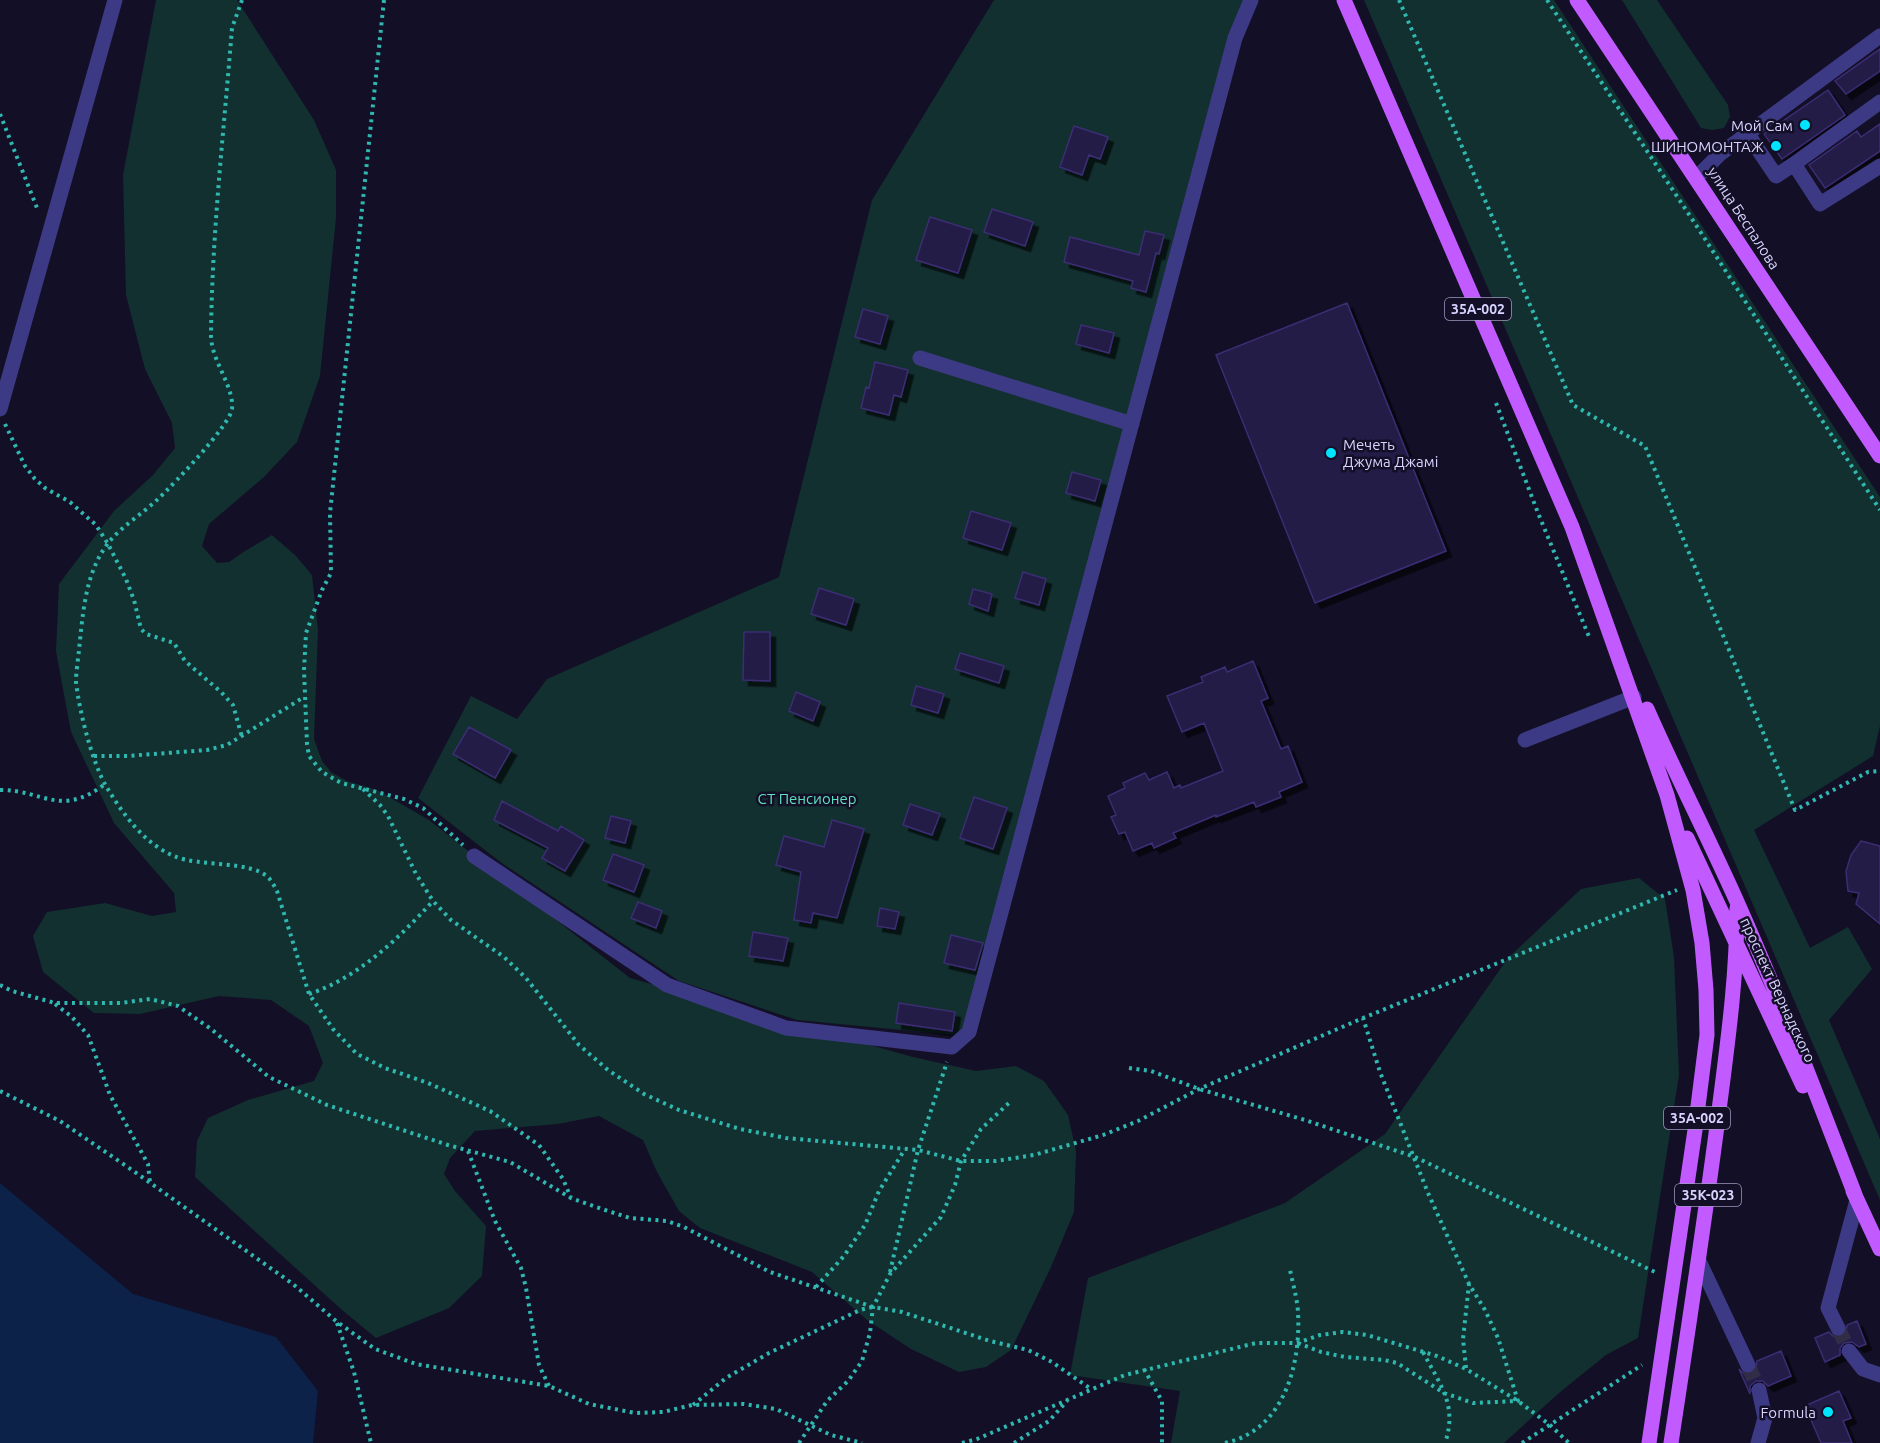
<svg xmlns="http://www.w3.org/2000/svg" width="1880" height="1443" viewBox="0 0 1880 1443" font-family="Ubuntu,sans-serif">
<style>
.green{fill:#12302f}
.water{fill:#0c2248}
.building{fill:#241b47;stroke:#3b2d73;stroke-width:1.5;filter:url(#shadow)}
.lines{fill:none;stroke-linecap:round;stroke-linejoin:round}
.minor-tunnel{stroke:#312d47;stroke-width:15;stroke-dasharray:15 8;stroke-linecap:butt}
.path{stroke:#2fb8b0;stroke-width:4;stroke-dasharray:3 4.5;stroke-linecap:butt}
.minor{stroke:#3d3a85;stroke-width:15}
.major{stroke:#c25bff;stroke-width:15}
.poi-dot{fill:#00e5ff;stroke:#130f26;stroke-width:2}
.labels{text-anchor:middle;dominant-baseline:central;stroke-width:5;stroke-linejoin:round;paint-order:stroke}
.shield{fill:#130f26;stroke:#9e99be;stroke-width:1.5}
.shield-label{font-size:14px;font-weight:bold;fill:#d9d4ff}
.poi-label{font-size:15px;fill:#d9d4ff;stroke:#130f26;text-anchor:end}
.street-label{font-size:15px;fill:#d9d4ff;stroke:#130f26}
.park-label{font-size:15px;fill:#5fe0c0;stroke:#130f26}
</style>
<defs>
<filter id="shadow"><feDropShadow dx="5.5" dy="5.5" stdDeviation="0" flood-color="#0009"/></filter>
</defs>
<rect width="100%" height="100%" fill="#130f26"/>
<path class="green" d="M 156,0 L 237,0 L 314,120 L 336,170 L 336,218 L 320,376 L 297,442 L 264,477 L 209,524 L 202,546 L 217,563 L 229,562 L 245,551 L 272,535 L 296,556 L 312,575 L 318,630 L 314,739 L 322,761 L 331,772 L 347,781 L 377,790 L 429,820 L 630,978 L 913,1057 L 976,1071 L 1016,1066 L 1044,1081 L 1068,1115 L 1076,1151 L 1074,1212 L 1051,1267 L 1011,1350 L 986,1367 L 959,1372 L 911,1349 L 867,1320 L 812,1272 L 700,1228 L 679,1211 L 657,1172 L 643,1140 L 599,1116 L 558,1124 L 475,1131 L 450,1158 L 444,1174 L 455,1191 L 486,1226 L 482,1276 L 449,1308 L 376,1338 L 342,1310 L 195,1177 L 197,1141 L 208,1118 L 248,1100 L 314,1081 L 323,1063 L 309,1026 L 271,1000 L 219,996 L 140,1014 L 94,1013 L 43,972 L 33,936 L 47,912 L 105,903 L 152,916 L 176,912 L 174,893 L 114,823 L 71,732 L 56,651 L 59,584 L 114,511 L 153,475 L 175,448 L 172,423 L 145,369 L 126,295 L 123,175 Z
M 994,0 L 1246,0 L 967,1024 L 954,1035 L 797,1020 L 679,981 L 503,864 L 418,798 L 471,696 L 517,719 L 547,679 L 779,577 L 872,200 Z
M 1364,0 L 1554,0 L 1880,497 L 1880,726 L 1873,756 L 1754,830 L 1810,948 L 1848,927 L 1872,969 L 1829,1020 L 1880,1139 L 1880,1200 Z
M 1622,0 L 1657,0 L 1728,105 L 1730,117 L 1724,128 L 1712,130 L 1701,128 Z
M 1639,878 L 1665,899 L 1674,957 L 1679,1075 L 1638,1338 L 1606,1355 L 1559,1393 L 1504,1443 L 1171,1443 L 1180,1391 L 1070,1375 L 1088,1278 L 1285,1203 L 1385,1134 L 1508,958 L 1581,889 Z"/>
<path class="water" d="M 0,1183 L 133,1294 L 276,1337 L 318,1391 L 313,1443 L 0,1443 Z"/>
<path class="building" d="M 1880,49 L 1880,71 L 1846,94 L 1835,81 Z
M 1828,90 L 1845,115 L 1782,159 L 1764,134 Z
M 1880,124 L 1880,151 L 1825,188 L 1809,165 L 1857,131 L 1861,137 Z
M 1074,126 L 1108,137 L 1100,159 L 1089,155 L 1082,175 L 1060,167 Z
M 992,209 L 1033,222 L 1025,246 L 984,232 Z
M 930,217 L 972,230 L 958,273 L 916,260 Z
M 1145,231 L 1164,235 L 1159,254 L 1156,253 L 1146,292 L 1131,288 L 1133,281 L 1064,262 L 1070,237 L 1139,255 Z
M 1347,303 L 1446,551 L 1315,603 L 1216,355 Z
M 863,309 L 888,316 L 880,344 L 855,337 Z
M 1081,325 L 1114,333 L 1109,353 L 1076,344 Z
M 875,362 L 908,370 L 901,397 L 894,395 L 889,415 L 861,408 L 866,387 L 869,388 Z
M 1072,472 L 1101,480 L 1095,501 L 1066,493 Z
M 971,511 L 1011,523 L 1002,550 L 963,538 Z
M 1023,572 L 1046,579 L 1039,605 L 1015,598 Z
M 819,588 L 854,599 L 846,625 L 811,614 Z
M 973,589 L 992,594 L 988,611 L 969,604 Z
M 744,632 L 770,632 L 770,681 L 743,680 Z
M 960,653 L 1004,666 L 999,683 L 955,669 Z
M 1253,661 L 1268,698 L 1261,701 L 1281,749 L 1288,746 L 1302,782 L 1279,792 L 1281,797 L 1256,807 L 1254,802 L 1216,817 L 1216,815 L 1173,833 L 1176,838 L 1154,848 L 1152,843 L 1133,851 L 1125,832 L 1119,834 L 1111,817 L 1116,815 L 1108,796 L 1125,788 L 1123,783 L 1145,773 L 1149,780 L 1167,772 L 1174,788 L 1180,785 L 1181,788 L 1223,771 L 1204,723 L 1182,732 L 1167,696 L 1203,682 L 1201,677 L 1225,667 L 1227,672 Z
M 916,686 L 944,694 L 938,713 L 911,705 Z
M 796,692 L 820,702 L 813,721 L 789,711 Z
M 469,727 L 511,750 L 495,778 L 453,754 Z
M 974,797 L 1007,808 L 993,849 L 960,838 Z
M 502,801 L 558,831 L 561,826 L 584,840 L 565,871 L 542,858 L 548,848 L 494,820 Z
M 910,804 L 940,814 L 932,835 L 903,825 Z
M 611,816 L 631,821 L 625,843 L 605,838 Z
M 832,820 L 864,829 L 837,918 L 813,913 L 811,923 L 794,920 L 801,872 L 776,865 L 784,836 L 824,847 Z
M 1861,841 L 1880,846 L 1880,924 L 1856,904 L 1859,893 L 1848,891 L 1846,871 L 1851,855 Z
M 613,854 L 644,865 L 634,892 L 603,880 Z
M 638,902 L 662,911 L 656,928 L 631,918 Z
M 880,908 L 899,912 L 895,929 L 877,926 Z
M 753,932 L 788,938 L 783,961 L 749,956 Z
M 951,935 L 983,943 L 975,970 L 944,963 Z
M 899,1003 L 955,1012 L 952,1031 L 896,1023 Z
M 1857,1321 L 1866,1344 L 1859,1347 L 1852,1342 L 1844,1343 L 1840,1348 L 1840,1355 L 1825,1362 L 1815,1338 L 1829,1332 L 1833,1336 L 1842,1337 L 1846,1333 L 1847,1325 Z
M 1781,1351 L 1791,1376 L 1768,1386 L 1763,1381 L 1756,1381 L 1750,1386 L 1750,1394 L 1739,1369 L 1743,1373 L 1752,1374 L 1756,1370 L 1757,1361 Z
M 1839,1391 L 1851,1418 L 1843,1421 L 1852,1443 L 1821,1443 L 1805,1406 Z"/>
<g class="lines">
<path class="minor-tunnel" d="M 1838,1328 L 1849,1351
M 1748,1365 L 1759,1390"/>
<path class="path" d="M 242,0 L 232,28 C 224,130 212,232 211,335 C 211,361 234,385 232,409 C 230,425 174,484 160,497 C 144,513 123,525 109,542 C 85,572 83,613 79,650 C 78,660 76,672 76,682 C 79,710 92,762 106,786 C 123,814 143,843 174,856 C 198,867 251,860 269,878 C 272,882 275,887 277,891 L 309,994 L 333,1029 L 357,1054 L 385,1068 L 428,1083 L 490,1111 L 539,1145 L 563,1179 L 571,1198
M 384,0 L 330,513 L 331,573 L 322,590 L 306,633 L 304,670 L 307,744 L 309,756 L 322,772 L 341,783 L 404,799 L 423,808 L 463,845
M 1399,0 L 1573,405 L 1645,446 L 1795,810 L 1868,772 L 1880,771
M 1547,0 L 1694,222 L 1880,510
M 0,114 L 37,208
M 1496,403 L 1538,513 L 1590,639
M 5,424 L 25,466 L 35,479 L 45,488 L 70,502 L 96,525 L 108,544 L 126,579 L 134,600 L 141,629 L 146,634 L 174,643 L 185,661 L 221,692 L 233,705 L 242,737
M 94,756 L 127,756 L 207,750 L 227,745 L 304,697
M 363,789 L 380,805 L 388,816 L 416,874 L 433,901 L 451,920 L 504,957 L 526,978 L 579,1045 L 608,1070 L 644,1094 L 679,1110 L 740,1129 L 786,1138 L 918,1150 L 961,1161 L 996,1161 L 1034,1155 L 1103,1135 L 1138,1121 L 1199,1089 L 1363,1018 L 1677,890
M 0,790 C 44,790 60,818 105,784
M 0,985 L 12,991 L 55,1003 L 121,1003 L 150,999 L 178,1006 L 211,1029 L 269,1077 L 327,1105 L 448,1145 L 510,1162 L 571,1198 L 605,1210 L 630,1218 L 667,1221 L 684,1227 L 770,1272 L 873,1307 L 902,1312 L 990,1341 L 1028,1350 L 1052,1362 L 1091,1389
M 309,994 C 358,978 399,938 433,901
M 55,1004 L 71,1016 L 88,1035 L 110,1095 L 148,1164 L 150,1183
M 1129,1068 L 1151,1071 L 1199,1089 L 1305,1120 L 1415,1157 L 1657,1273
M 0,1091 L 60,1121 L 132,1170 L 293,1284 L 336,1321 L 375,1349 L 416,1364 L 549,1386 L 589,1404 L 635,1413 L 663,1412 L 692,1405 L 744,1404 L 776,1409 L 831,1435 L 862,1443
M 468,1151 L 495,1221 L 521,1268 L 526,1288 L 539,1365 L 549,1386
M 890,1272 L 918,1150 L 947,1062
M 816,1287 L 844,1256 L 865,1225 L 879,1191 L 905,1149
M 337,1323 L 354,1372 L 371,1443
M 1298,1343 L 1321,1352 L 1345,1357 L 1384,1360 L 1397,1363 L 1444,1393 L 1473,1403 L 1518,1401 L 1498,1338 L 1485,1310 L 1469,1284 L 1428,1193 L 1380,1072 L 1363,1018
M 1423,1352 C 1440,1385 1458,1405 1445,1443
M 1466,1368 L 1463,1339 L 1469,1284
M 1144,1369 L 1162,1401 L 1162,1443
M 693,1405 L 726,1378 L 769,1353 L 860,1310 L 872,1307
M 799,1443 L 827,1401 L 848,1381 L 862,1361 L 870,1333 L 873,1307 L 890,1274 L 941,1217 L 955,1185 L 961,1161 L 981,1129 L 1010,1102
M 962,1443 L 977,1439 L 1125,1375 L 1256,1343 L 1297,1343 L 1320,1335 L 1343,1332 L 1367,1335 L 1437,1356 L 1466,1369 L 1518,1401 L 1550,1425 L 1569,1443
M 1014,1443 L 1049,1421 L 1067,1401
M 1225,1443 C 1284,1430 1301,1365 1298,1312 C 1297,1298 1293,1284 1290,1270
M 1522,1443 L 1642,1365"/>
<path class="minor" d="M 1747,133 L 1776,176 L 1794,164 L 1820,204 L 1880,166
M 1794,164 L 1880,102
M 1696,178 L 1720,154 L 1880,36
M 920,358 L 1132,424
M 0,409 L 115,0
M 1525,740 L 1634,697
M 474,856 L 667,985 L 786,1028 L 952,1047 L 969,1032 L 1235,38 L 1251,0
M 1699,1261 L 1748,1365
M 1838,1328 L 1828,1308 L 1857,1200
M 1849,1351 L 1863,1369 L 1880,1375
M 1758,1443 L 1765,1418 L 1759,1390"/>
<path class="major" d="M 1344,0 L 1572,527 L 1667,795 L 1693,890 L 1702,943 L 1706,990 L 1707,1035 L 1695,1130 L 1649,1443
M 1577,0 L 1880,456
M 1647,709 C 1676,775 1709,839 1738,904 C 1781,1001 1819,1101 1857,1200
M 1687,838 L 1803,1086
M 1853,1191 L 1880,1249
M 1671,1443 C 1687,1338 1703,1232 1717,1126 C 1726,1054 1737,982 1737,908"/>
</g>
<g class="poi-dot">
<circle cx="1805" cy="125" r="6"/>
<circle cx="1776" cy="146" r="6"/>
<circle cx="1331" cy="453" r="6"/>
<circle cx="1828" cy="1412" r="6"/>
</g>
<g class="labels">
<g class="shield">
<rect x="1445" y="298" width="66" height="22" rx="4.5"/>
<rect x="1664" y="1107" width="66" height="22" rx="4.5"/>
<rect x="1675" y="1184" width="66" height="22" rx="4.5"/>
</g>
<g class="shield-label">
<text x="1478" y="309">35А-002</text>
<text x="1697" y="1118">35А-002</text>
<text x="1708" y="1195">35К-023</text>
</g>
<g class="poi-label">
<text x="1793" y="125">Мой Сам</text>
<text x="1764" y="146">ШИНОМОНТАЖ</text>
<text x="1343" y="444" text-anchor="start">Мечеть<tspan x="1343" dy="17">Джума Джамі</tspan></text>
<text x="1816" y="1412">Formula</text>
</g>
<g class="street-label">
<text transform="translate(1744 218) rotate(57)">улица Беспалова</text>
<text transform="translate(1778 990) rotate(65)">проспект Вернадского</text>
</g>
<g class="park-label">
<text x="807" y="798">СТ Пенсионер</text>
</g>
</g>
</svg>
